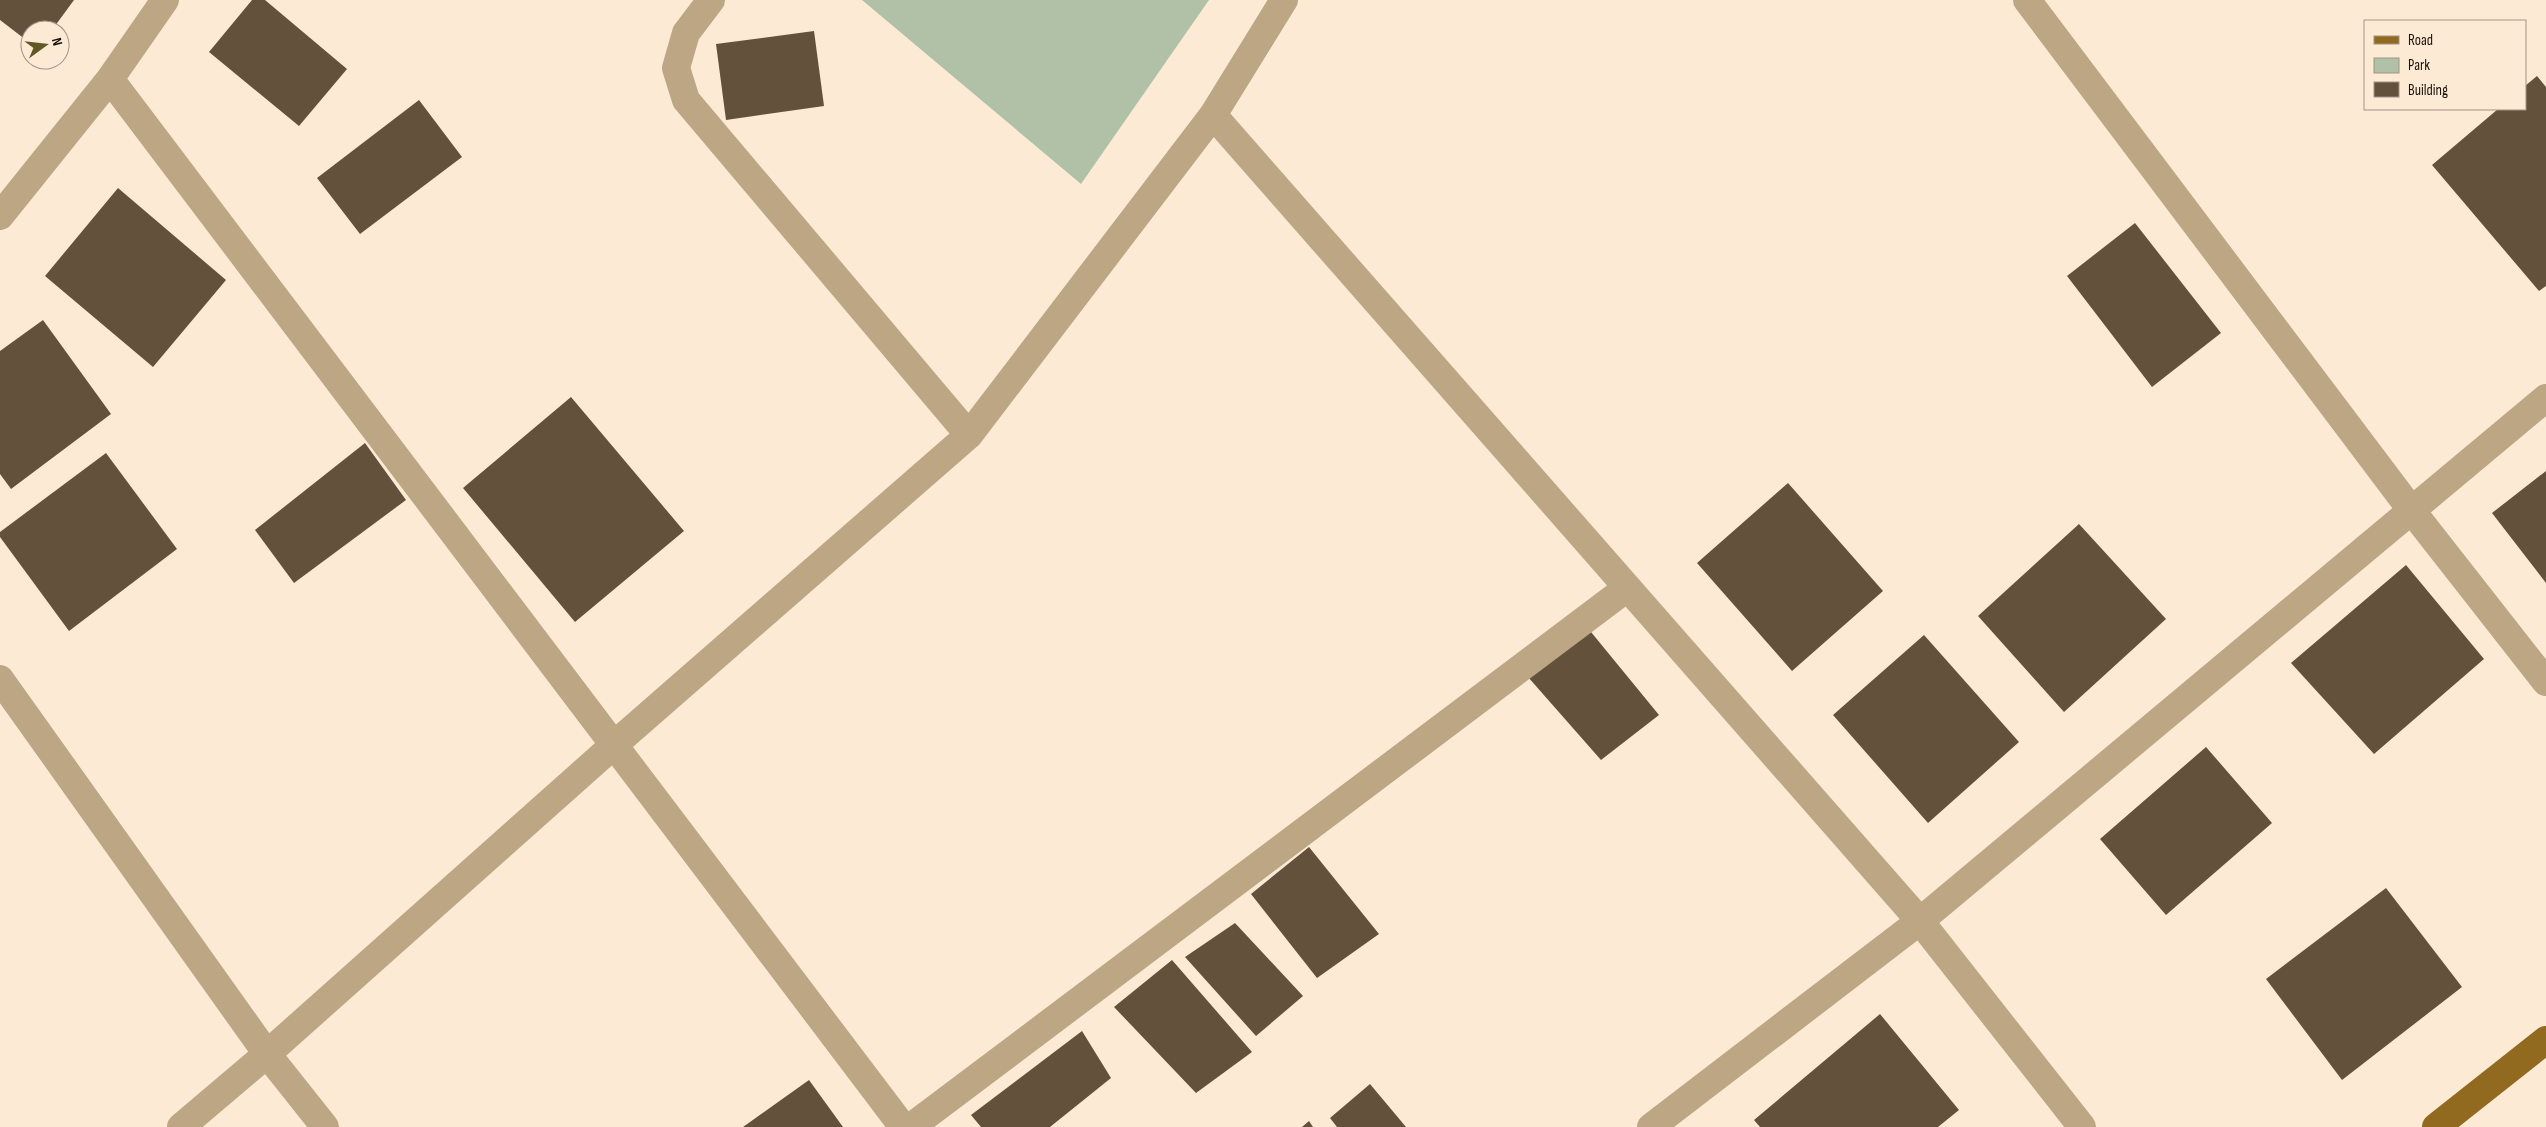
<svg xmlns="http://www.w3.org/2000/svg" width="2546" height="1127" viewBox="0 0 2546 1127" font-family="'Sofia Sans Condensed',sans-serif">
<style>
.green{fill:#b1c1a8}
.building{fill:#64513b}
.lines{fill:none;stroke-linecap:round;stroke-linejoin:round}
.minor{stroke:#bca684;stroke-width:28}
.major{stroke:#926a1f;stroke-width:28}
</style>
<rect width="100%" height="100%" fill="#fcead5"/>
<path class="green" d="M 862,0 L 1209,0 L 1081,184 Z"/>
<path class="building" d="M 0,0 L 74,0 L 52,30 L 30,30 L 30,43 L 0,20 Z
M 252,0 L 265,0 L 347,69 L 299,126 L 209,52 Z
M 814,31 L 824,106 L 726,120 L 716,44 Z
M 2537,76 L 2546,87 L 2546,286 L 2539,291 L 2432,165 L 2498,109 L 2525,109 L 2525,86 Z
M 419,100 L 462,157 L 360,234 L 317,178 Z
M 118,188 L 226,280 L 153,367 L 45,276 Z
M 2135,223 L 2221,333 L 2152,387 L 2067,276 Z
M 43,320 L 111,414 L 11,489 L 0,474 L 0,351 Z
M 571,397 L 684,531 L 575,622 L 463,488 Z
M 365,443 L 406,500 L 294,583 L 255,530 Z
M 106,453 L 177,549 L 69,631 L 0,537 L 0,532 Z
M 2546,471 L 2546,583 L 2492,513 Z
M 1788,483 L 1883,591 L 1792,671 L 1697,563 Z
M 2079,524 L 2166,619 L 2064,712 L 1978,616 Z
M 2406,565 L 2484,659 L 2374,754 L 2291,663 Z
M 1591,632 L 1659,715 L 1601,760 L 1528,677 Z
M 1924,635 L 2019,742 L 1928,823 L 1833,715 Z
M 2206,747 L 2272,823 L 2166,915 L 2100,839 Z
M 1309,847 L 1379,934 L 1317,978 L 1251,894 Z
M 2386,888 L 2462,987 L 2342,1080 L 2266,979 Z
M 1235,923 L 1303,996 L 1256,1036 L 1185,957 Z
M 1172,960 L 1252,1052 L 1196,1093 L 1114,1007 Z
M 1880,1014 L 1959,1110 L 1938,1127 L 1760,1127 L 1754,1120 Z
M 1082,1031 L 1111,1078 L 1050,1127 L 981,1127 L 971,1115 Z
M 809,1080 L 843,1127 L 743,1127 Z
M 1370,1084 L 1406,1127 L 1337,1127 L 1330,1118 Z
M 1309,1121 L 1313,1127 L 1302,1127 Z"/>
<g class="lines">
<path class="minor" d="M 711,0 L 686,33 L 676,68 L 686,100 L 969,435
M 2027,0 L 2412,511 L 2546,682
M 110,79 L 903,1127
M 1213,115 L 1920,921 L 2082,1127
M 0,216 L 110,79 L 165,0
M 0,679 L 267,1054 L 325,1127
M 181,1127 L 267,1054 L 615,744 L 969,435 L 1213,115 L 1284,0
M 911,1127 L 1627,588
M 1651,1127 L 1920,921 L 2546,398"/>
<path class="major" d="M 2436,1127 L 2546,1040"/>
</g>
<rect x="2364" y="20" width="162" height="90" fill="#fcead5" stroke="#a19383"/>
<rect x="2374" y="36" width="25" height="8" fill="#926a1f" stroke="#a19383"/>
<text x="2408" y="45" font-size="15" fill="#181108">Road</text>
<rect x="2374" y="58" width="25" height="15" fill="#b1c1a8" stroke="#a19383"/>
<text x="2408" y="70" font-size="15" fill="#181108">Park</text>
<rect x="2374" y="82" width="25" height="15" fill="#64513b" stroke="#a19383"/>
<text x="2408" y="95" font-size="15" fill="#181108">Building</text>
<g transform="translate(45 45) rotate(75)"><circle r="24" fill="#fcead5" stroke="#a19383"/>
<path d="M0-4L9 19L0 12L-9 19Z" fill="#605926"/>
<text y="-8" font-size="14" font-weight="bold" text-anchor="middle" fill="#181108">N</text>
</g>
</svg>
